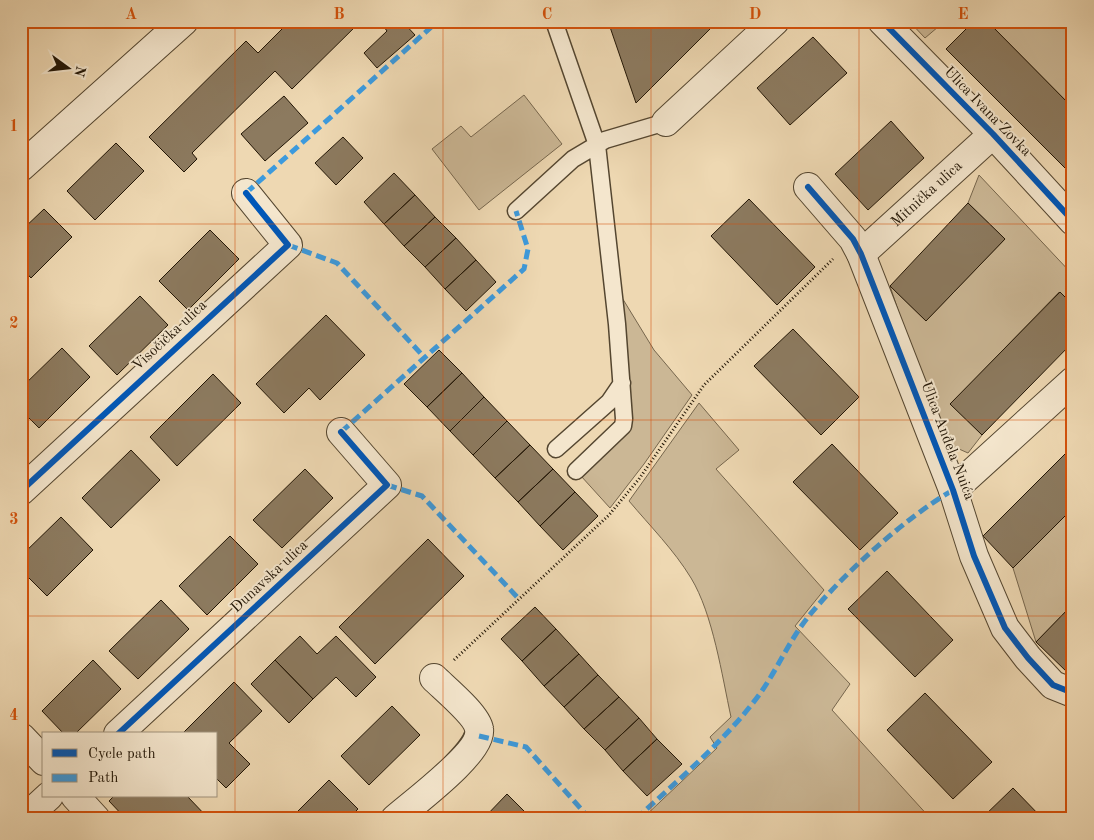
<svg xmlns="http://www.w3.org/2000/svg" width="1094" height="840" viewBox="0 0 1094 840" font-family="'Old Standard TT',serif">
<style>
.green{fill:#cbb795;stroke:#76664d}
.building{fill:#8c7a5f;stroke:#211505}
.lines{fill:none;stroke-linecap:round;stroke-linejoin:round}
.service-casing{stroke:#544630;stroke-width:19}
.minor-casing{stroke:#544630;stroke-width:30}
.path{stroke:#211505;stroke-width:3;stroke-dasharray:1 2.5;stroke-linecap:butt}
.service{stroke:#f4e6cd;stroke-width:16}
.minor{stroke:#f4e6cd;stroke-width:28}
.quiet{stroke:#3c9add;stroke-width:5;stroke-dasharray:10 5;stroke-linecap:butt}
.cycleway-casing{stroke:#f4e6cd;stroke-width:9}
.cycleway{stroke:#0057b8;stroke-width:6}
.grid{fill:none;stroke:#d4520b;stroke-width:1;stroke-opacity:0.55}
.labels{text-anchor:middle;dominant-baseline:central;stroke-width:4;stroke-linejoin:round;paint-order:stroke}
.street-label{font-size:15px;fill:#211505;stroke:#f4e6cd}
.neatline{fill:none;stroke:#d4520b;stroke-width:2}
.grid-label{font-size:16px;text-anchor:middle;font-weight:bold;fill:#d4520b}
</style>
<rect width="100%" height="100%" fill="#eed8b2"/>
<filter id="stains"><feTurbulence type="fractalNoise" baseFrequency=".004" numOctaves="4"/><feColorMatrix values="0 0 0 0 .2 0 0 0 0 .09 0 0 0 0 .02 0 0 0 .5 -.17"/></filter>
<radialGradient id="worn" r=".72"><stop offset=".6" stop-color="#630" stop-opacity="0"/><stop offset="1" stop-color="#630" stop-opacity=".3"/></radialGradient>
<path class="green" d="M 909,21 L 945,21 L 925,38 Z
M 987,21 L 1073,21 L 1073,108 Z
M 524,95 L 562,144 L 479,210 L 432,149 L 461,126 L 471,137 Z
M 979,175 L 1073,275 L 1073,305 L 1059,292 L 951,404 L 982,435 L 968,453 L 950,445 L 929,403 L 890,286 L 926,321 L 1005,239 L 968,203 Z
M 621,296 L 654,350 L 692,395 L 644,464 L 610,508 L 581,476 L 629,427 Z
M 699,403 L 739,450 L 716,469 L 824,590 L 795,626 L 850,684 L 832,710 L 931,819 L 642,819 L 717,748 L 710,737 L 731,717 C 722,676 713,614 691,578 C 674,550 650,526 629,501 Z
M 1073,508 L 1073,604 L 1036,642 L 1013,568 Z"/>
<path class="building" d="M 290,21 L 359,23 L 292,89 L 275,71 L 192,153 L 197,159 L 184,172 L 149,137 L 246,41 L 258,53 Z
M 382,21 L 402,21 L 415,35 L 377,68 L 364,53 L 387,31 L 381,23 Z
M 617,21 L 718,21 L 636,103 L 610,27 Z
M 974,21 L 987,21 L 1073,108 L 1073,176 L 946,49 Z
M 813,37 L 847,73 L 790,125 L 757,88 Z
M 284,96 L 308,123 L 265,161 L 241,134 Z
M 891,121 L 924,158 L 868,210 L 835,174 Z
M 343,137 L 363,158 L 336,185 L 315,163 Z
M 116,143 L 144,171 L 95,220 L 67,191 Z
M 394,173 L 415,195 L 384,224 L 364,202 Z
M 415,195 L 435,217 L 404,246 L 384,224 Z
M 749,199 L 815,267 L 777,305 L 711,236 Z
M 968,203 L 1005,239 L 926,321 L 890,286 Z
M 44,209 L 72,237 L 31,278 L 21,267 L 21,231 Z
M 435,217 L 456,238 L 425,267 L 404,246 Z
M 210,230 L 239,259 L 188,310 L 159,281 Z
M 456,238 L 476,260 L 445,289 L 425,267 Z
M 476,260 L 496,282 L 466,311 L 445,289 Z
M 1060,292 L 1073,305 L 1073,342 L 982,435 L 950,404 Z
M 140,296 L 168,325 L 117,375 L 89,346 Z
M 326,315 L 365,355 L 320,400 L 309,388 L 284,413 L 256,384 Z
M 793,329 L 859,397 L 821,435 L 754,366 Z
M 62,348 L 90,377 L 39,428 L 21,410 L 21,388 Z
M 439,350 L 462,373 L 427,407 L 404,384 Z
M 462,373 L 484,397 L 450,431 L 427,407 Z
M 213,374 L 241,403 L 177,466 L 150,437 Z
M 484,397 L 507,421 L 473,455 L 450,431 Z
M 507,421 L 530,445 L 495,478 L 473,455 Z
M 832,444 L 898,513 L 860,550 L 793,482 Z
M 530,445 L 553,469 L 518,502 L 495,478 Z
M 1073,446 L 1073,508 L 1013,568 L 983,536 Z
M 131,450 L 160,480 L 111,528 L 82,498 Z
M 305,469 L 333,498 L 282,548 L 253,520 Z
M 553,469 L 575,492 L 540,526 L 518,502 Z
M 575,492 L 598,516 L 563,550 L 540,526 Z
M 61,517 L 93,550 L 47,596 L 21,570 L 21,556 Z
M 230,536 L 258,564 L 207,615 L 179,586 Z
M 428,539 L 464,576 L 375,664 L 339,627 Z
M 887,571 L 953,640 L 915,677 L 848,609 Z
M 161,600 L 189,629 L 138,679 L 109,651 Z
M 1073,604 L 1073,668 L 1068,673 L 1036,642 Z
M 535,607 L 556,629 L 522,661 L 501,639 Z
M 556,629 L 579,654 L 544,686 L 522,661 Z
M 300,636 L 317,654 L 336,636 L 376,677 L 356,697 L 336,677 L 313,699 L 275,660 Z
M 579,654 L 598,675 L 564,707 L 544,686 Z
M 93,660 L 121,689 L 75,734 L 64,734 L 42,711 Z
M 275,660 L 313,699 L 289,723 L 251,684 Z
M 598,675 L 619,697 L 584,729 L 564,707 Z
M 234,682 L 262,711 L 229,743 L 250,764 L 226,788 L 216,778 L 216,734 L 182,734 Z
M 925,693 L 992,762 L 953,799 L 887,730 Z
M 619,697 L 639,718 L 605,750 L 584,729 Z
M 392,706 L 420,735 L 369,785 L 341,756 Z
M 639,718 L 657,739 L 623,771 L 605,750 Z
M 657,739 L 682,764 L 647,796 L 623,771 Z
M 329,780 L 358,809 L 348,819 L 290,819 Z
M 1013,788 L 1043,819 L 981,819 Z
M 507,794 L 532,819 L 483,819 Z
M 114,796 L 187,796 L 209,819 L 126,819 L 109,801 Z"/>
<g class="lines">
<defs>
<path id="service" d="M 554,21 L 597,145 L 617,324 L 624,419 L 623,426 L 576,471
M 516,211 L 573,159 L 605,140 L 666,122
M 556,449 L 609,402 L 622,383"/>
<g id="minor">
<path d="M 882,21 L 993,134 L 1073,221"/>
<path d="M 666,122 L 775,21"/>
<path d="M 21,167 L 184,21"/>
<path d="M 808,187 L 853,239 L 861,254 L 953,490 L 974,556 L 1005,628 L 1028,658 L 1053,685 L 1073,693"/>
<path id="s1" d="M 861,254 L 993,134"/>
<path d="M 953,490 L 1073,381"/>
<path d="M 21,491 L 288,245 L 246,193"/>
<path d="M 118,734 L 387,485 L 341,432"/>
<path d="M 21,737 L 44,761"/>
<path d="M 75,796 L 96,819"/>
<path d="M 24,819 L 49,796"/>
<path d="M 395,819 C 413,803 483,752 479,729 C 477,715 444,688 434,678"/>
</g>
</defs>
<use href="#service" class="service-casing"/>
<use href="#minor" class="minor-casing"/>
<path class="path" d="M 454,660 L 609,515 L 639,479 L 704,385 L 833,259"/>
<use href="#service" class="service"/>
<use href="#minor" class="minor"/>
<path class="quiet" d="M 246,193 L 438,21
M 288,245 L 337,263 L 425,358
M 341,432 L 524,269 L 528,249 L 516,211
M 387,485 L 422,496 L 520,600
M 479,736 L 526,747 L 590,819
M 636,819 C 678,780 725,741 759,695 C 777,670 789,641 808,617 C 843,574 905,518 953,490"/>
<defs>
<path id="cycleway" d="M 882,21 L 993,134 L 1073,221
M 808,187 L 853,239 L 861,254 L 953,490 L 974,556 L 1005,628 L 1028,658 L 1053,685 L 1073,693
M 21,491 L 288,245 L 246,193
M 118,734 L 387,485 L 341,432"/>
</defs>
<use href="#cycleway" class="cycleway-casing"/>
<use href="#cycleway" class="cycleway"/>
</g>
<path class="grid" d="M 235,21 L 235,819M 443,21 L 443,819M 651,21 L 651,819M 859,21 L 859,819M 21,224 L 1073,224M 21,420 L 1073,420M 21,616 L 1073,616"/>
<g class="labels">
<g class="street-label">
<text transform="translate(987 112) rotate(46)">Ulica Ivana Zovka</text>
<text stroke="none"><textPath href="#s1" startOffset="89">Mitnička ulica</textPath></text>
<text transform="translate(170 336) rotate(-43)">Visočička ulica</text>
<text transform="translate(947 441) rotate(69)">Ulica Anđela Nuića</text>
<text transform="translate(270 577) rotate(-43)">Dunavska ulica</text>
</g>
</g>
<rect width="1094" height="840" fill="none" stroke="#eed8b2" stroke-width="55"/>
<rect x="42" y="732" width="175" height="65" fill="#f4e6cd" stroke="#a0927d"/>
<rect x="52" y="749" width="25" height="8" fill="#0057b8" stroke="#a0927d"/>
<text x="88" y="758" font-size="15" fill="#211505">Cycle path</text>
<rect x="52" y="774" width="25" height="8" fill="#3c9add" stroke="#a0927d"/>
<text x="88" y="782" font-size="15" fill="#211505">Path</text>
<g transform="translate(68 68) rotate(105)" stroke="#f4e6cd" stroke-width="4" paint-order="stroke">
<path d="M0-4L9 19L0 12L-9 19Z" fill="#211505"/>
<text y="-8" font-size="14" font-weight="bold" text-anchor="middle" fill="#211505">N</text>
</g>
<rect x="28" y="28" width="1038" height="784" class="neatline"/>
<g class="grid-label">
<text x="131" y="19">A</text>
<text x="339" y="19">B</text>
<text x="547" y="19">C</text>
<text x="755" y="19">D</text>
<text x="963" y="19">E</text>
<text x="14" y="131">1</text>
<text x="14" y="328">2</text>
<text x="14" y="524">3</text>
<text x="14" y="720">4</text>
</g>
<rect width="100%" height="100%" filter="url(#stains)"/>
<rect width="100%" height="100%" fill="url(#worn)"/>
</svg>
